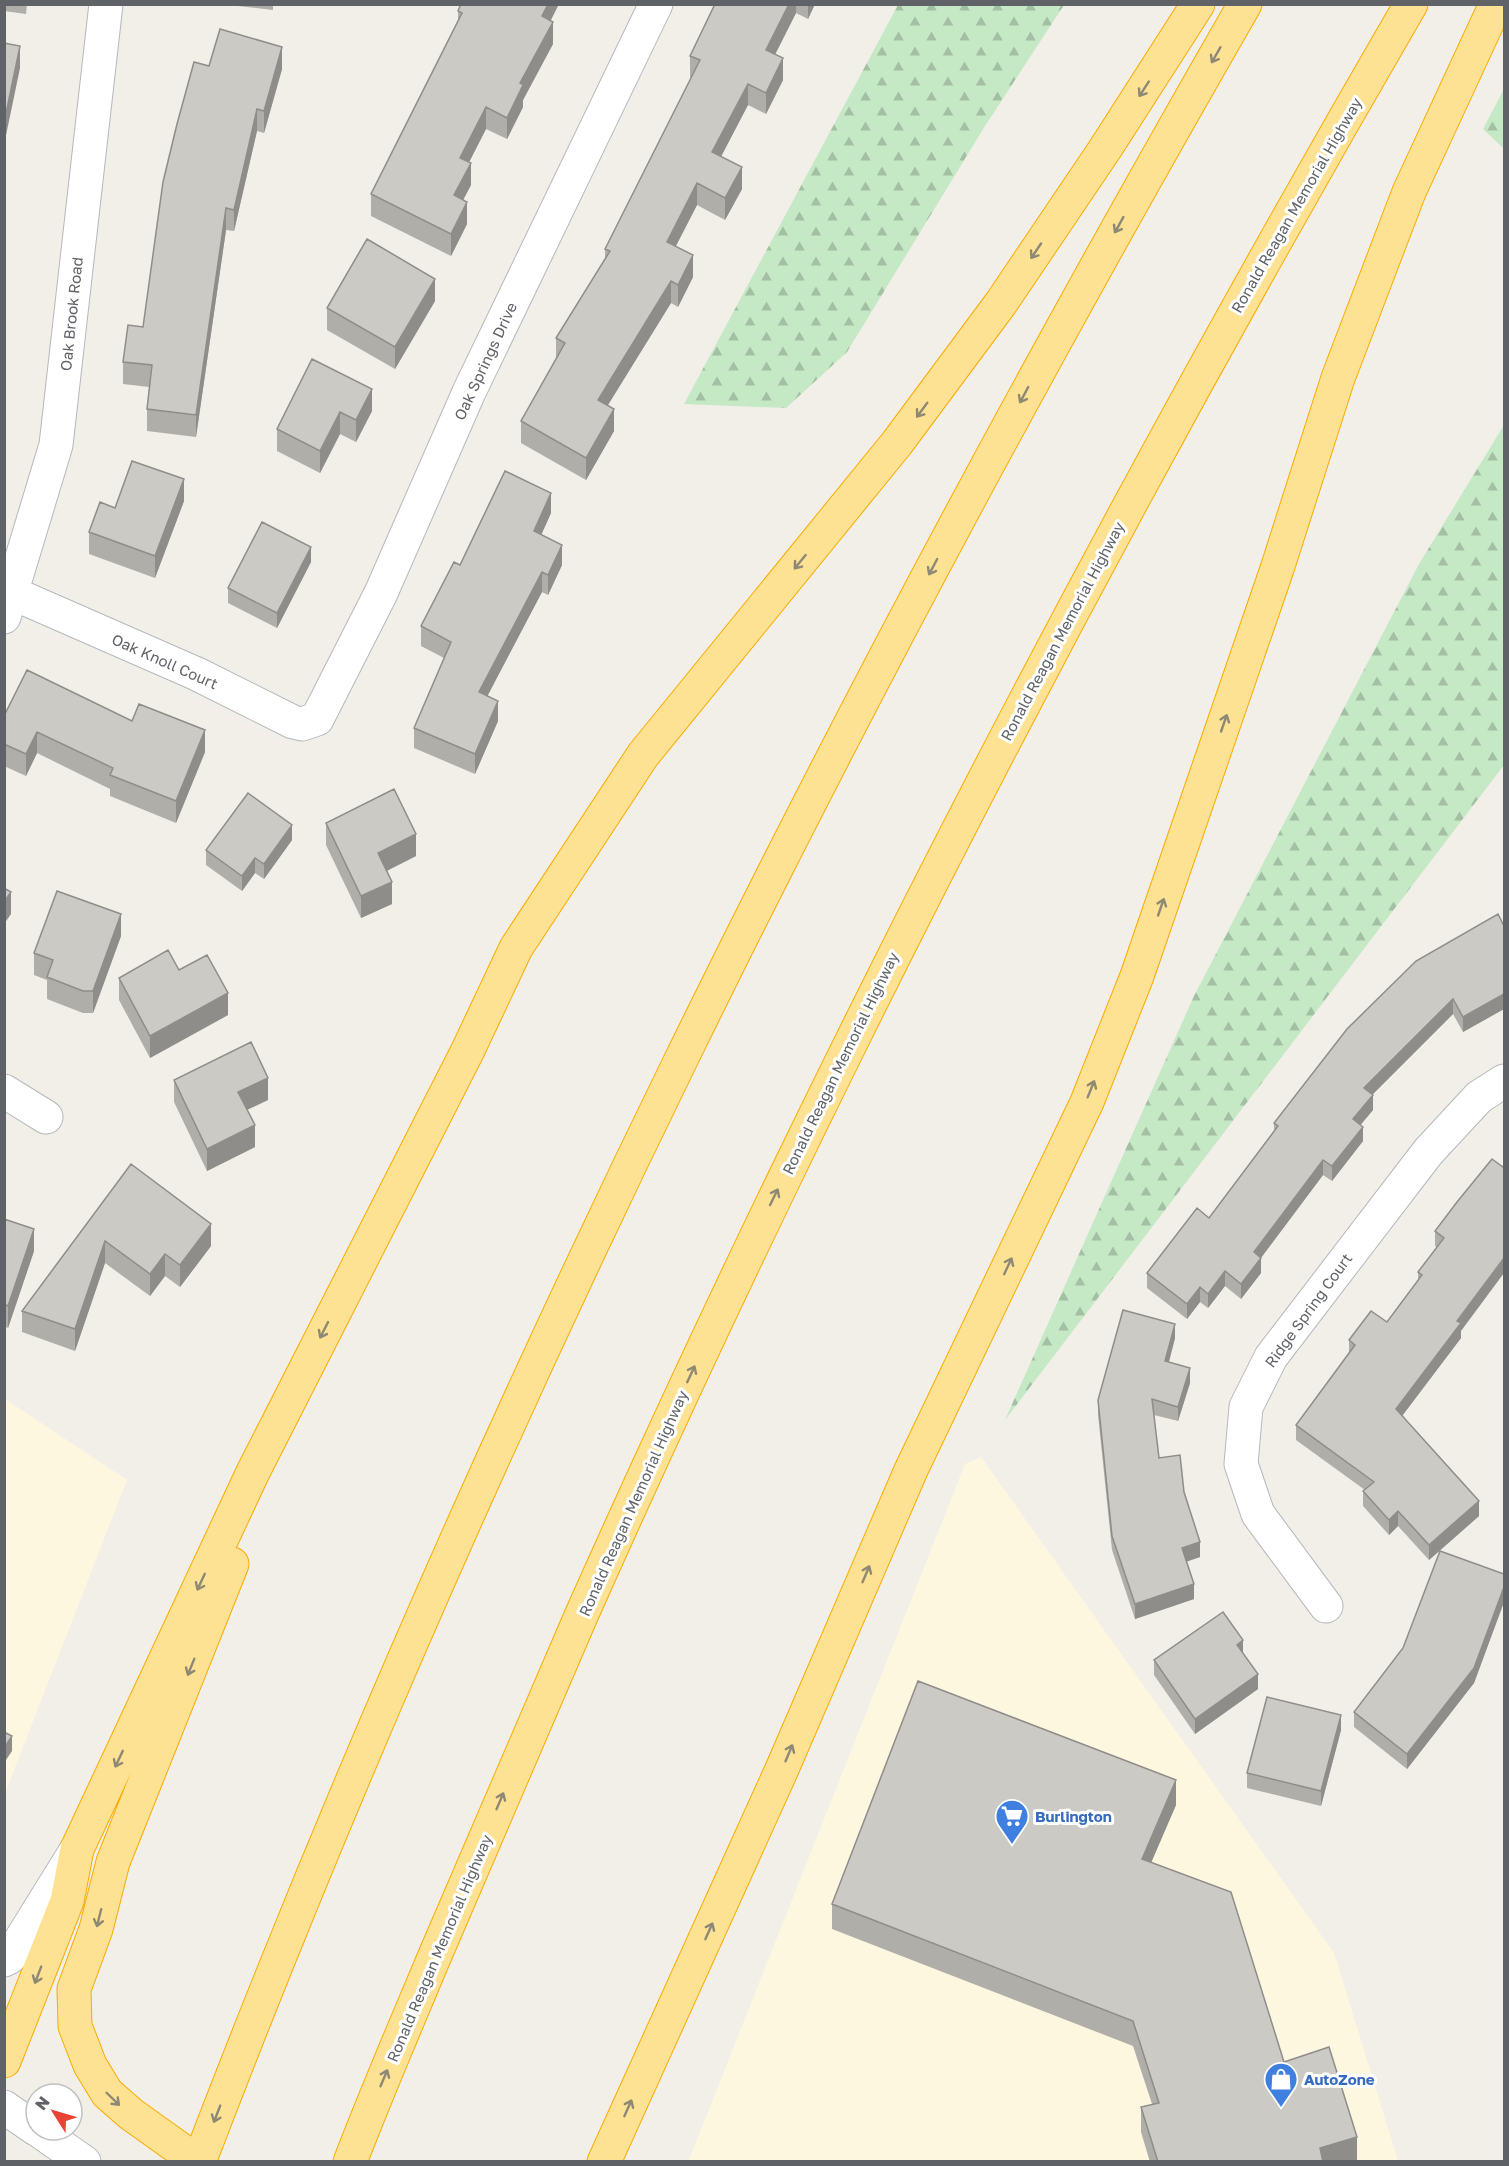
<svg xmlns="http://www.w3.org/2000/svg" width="1509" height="2166" viewBox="0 0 1509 2166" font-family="'Golos Text',sans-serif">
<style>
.commercial{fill:#fef7e0}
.forest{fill:url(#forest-firs)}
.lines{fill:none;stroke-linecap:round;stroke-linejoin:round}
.street-casing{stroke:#b5b8bc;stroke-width:35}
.secondary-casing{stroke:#b6babf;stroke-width:35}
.highway-casing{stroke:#f9ab00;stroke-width:35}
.street{stroke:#fff;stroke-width:33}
.secondary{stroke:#fff;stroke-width:33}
.highway{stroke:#fde293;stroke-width:33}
.wall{fill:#afaea9}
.shaded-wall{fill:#8f8d8a}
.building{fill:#cccac5;stroke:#8f8d8a;stroke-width:1.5}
.oneway{stroke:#8e8975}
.labels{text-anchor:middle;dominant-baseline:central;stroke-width:6;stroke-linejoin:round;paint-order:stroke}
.street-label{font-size:15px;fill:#5f6368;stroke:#fff}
.shop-label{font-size:15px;font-weight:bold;fill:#366cbe;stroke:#fff;text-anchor:start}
</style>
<defs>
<pattern id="forest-firs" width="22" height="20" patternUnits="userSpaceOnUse" patternTransform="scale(1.5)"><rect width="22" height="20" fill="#c5e8c5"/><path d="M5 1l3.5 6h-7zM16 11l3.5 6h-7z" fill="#a3c0a4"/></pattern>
</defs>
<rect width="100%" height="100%" fill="#f1efe8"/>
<path class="commercial" d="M 5,1399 L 127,1480 L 5,1793 Z
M 981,1457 L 1334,1953 L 1398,2161 L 688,2162 L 965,1464 Z"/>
<path class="forest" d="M 898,5 L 1064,5 L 985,126 L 847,352 L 786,408 L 684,404 Z
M 1504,89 L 1504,149 L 1483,129 Z
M 1504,425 L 1504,765 L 1005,1420 L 1194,996 L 1419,564 Z"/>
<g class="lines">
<defs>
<path id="street" d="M 12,593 L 197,674 L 293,722 L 302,724 L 317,719 L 381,593 L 469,392 L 656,4
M 4,617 L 56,445 L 106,4
M 4,1091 L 46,1117
M 1326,1606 L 1258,1514 L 1241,1464 L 1246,1407 L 1271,1357 L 1428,1152 L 1479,1097 L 1504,1081"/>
<path id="secondary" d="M 4,1960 L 10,1957 L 77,1849
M 4,2107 L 36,2129
M 38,2130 L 84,2162"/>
<path id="highway" d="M 4,2061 L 67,1901 L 77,1849 L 253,1472 L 468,1050 L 516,948 L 643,755 L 897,443 L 1001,303 L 1105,149 L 1198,4
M 198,2162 L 131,2114 L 107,2093 L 90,2065 L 75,2026 L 74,1989 L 96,1929 L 113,1862 L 232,1564
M 199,2162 C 485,1414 846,697 1245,4
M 350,2162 C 376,2094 405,2027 433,1960 C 482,1845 531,1730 581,1616 C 827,1063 1107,527 1411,4
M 604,2162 L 782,1769 L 911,1470 L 1087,1102 L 1137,976 L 1277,569 L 1338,378 L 1409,192 L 1496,4"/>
</defs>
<use href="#street" class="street-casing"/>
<use href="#secondary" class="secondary-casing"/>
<use href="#highway" class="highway-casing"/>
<use href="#street" class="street"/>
<use href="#secondary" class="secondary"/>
<use href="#highway" class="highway"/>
</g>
<path class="wall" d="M 4,4 L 27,4 L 26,14 L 4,11 Z
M 220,4 L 273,4 L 273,10 Z
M 715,4 L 815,4 L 808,19 L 796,13 L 775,55 L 783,80 L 766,114 L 748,105 L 721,156 L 742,189 L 725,220 L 697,205 L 676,246 L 693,277 L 678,307 L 671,303 L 608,405 L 614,431 L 586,480 L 521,443 L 521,421 L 556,358 L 556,338 L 605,260 L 605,249 L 691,78 L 690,77 L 690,56 Z
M 458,11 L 551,21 L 553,44 L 523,100 L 523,107 L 507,139 L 486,129 L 469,162 L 471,185 L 463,200 L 467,224 L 451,256 L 371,216 L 371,194 L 458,21 Z
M 209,66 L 282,69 L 264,133 L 257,131 L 234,231 L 226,230 L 196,437 L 147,431 L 147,409 L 149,387 L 123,384 L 123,362 L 143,327 Z
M 435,301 L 395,369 L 327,330 L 327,308 Z
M 312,359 L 372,411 L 356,442 L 340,434 L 320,473 L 277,451 L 277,429 Z
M 184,501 L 155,578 L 89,554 L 89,532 L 115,508 Z
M 551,513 L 541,535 L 562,565 L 548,595 L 542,592 L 487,696 L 498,721 L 475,774 L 414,748 L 414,728 L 444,658 L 421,646 L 421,626 L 460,565 Z
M 311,562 L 277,628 L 228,603 L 228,588 Z
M 4,716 L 132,721 L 205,752 L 176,823 L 110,796 L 110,789 L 37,753 L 26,776 L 4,766 Z
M 326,823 L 416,856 L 387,871 L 392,904 L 361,918 L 326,845 Z
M 292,840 L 264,879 L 255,873 L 242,891 L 206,865 L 206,850 Z
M 1504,926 L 1504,1009 L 1463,1032 L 1453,1014 L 1372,1095 L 1373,1110 L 1360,1125 L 1363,1141 L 1332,1181 L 1323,1175 L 1261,1258 L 1261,1273 L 1241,1299 L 1225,1286 L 1208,1308 L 1200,1302 L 1187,1319 L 1147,1288 L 1147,1273 L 1209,1218 L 1274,1131 L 1274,1123 Z
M 121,936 L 93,1013 L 83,1013 L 47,999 L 47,980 L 34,975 L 34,953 Z
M 179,970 L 228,1015 L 150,1058 L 119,1000 L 119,978 Z
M 174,1080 L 268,1100 L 247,1110 L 255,1147 L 207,1171 L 174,1102 Z
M 131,1164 L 211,1246 L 180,1287 L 165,1276 L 150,1296 L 105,1263 L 75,1351 L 22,1332 L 22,1311 Z
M 1457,1202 L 1461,1338 L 1402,1416 L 1479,1516 L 1429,1560 L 1398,1526 L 1389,1535 L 1363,1506 L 1363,1491 L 1365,1490 L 1296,1440 L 1296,1425 L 1349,1353 L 1349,1340 L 1387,1322 L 1418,1280 L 1418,1272 L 1437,1247 L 1435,1246 L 1435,1231 Z
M 4,1219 L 34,1251 L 8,1328 L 4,1326 Z
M 1175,1338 L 1169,1362 L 1190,1383 L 1178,1421 L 1154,1415 L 1159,1458 L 1184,1492 L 1200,1557 L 1186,1562 L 1194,1599 L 1135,1619 L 1112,1550 L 1098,1415 L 1098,1400 Z
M 1504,1574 L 1504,1602 L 1474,1683 L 1407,1769 L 1354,1727 L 1354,1712 Z
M 1154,1660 L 1258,1689 L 1195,1734 L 1154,1675 Z
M 1341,1730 L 1321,1806 L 1247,1788 L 1247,1773 Z
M 1176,1805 L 1151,1862 L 1284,2062 L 1357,2162 L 1150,2162 L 1141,2132 L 1141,2107 L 1152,2104 L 1133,2046 L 832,1929 L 832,1904 Z"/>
<path class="shaded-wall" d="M 548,4 L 559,4 L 542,38 L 542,16 Z
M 789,4 L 796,4 L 796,13 L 766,72 L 766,50 Z
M 808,4 L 815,4 L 808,19 Z
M 553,22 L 553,44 L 523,100 L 523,107 L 507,139 L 507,118 L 520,83 Z
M 20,46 L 20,68 L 4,145 L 4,123 Z
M 282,47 L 282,69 L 264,133 L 264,111 Z
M 783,58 L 783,80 L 766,114 L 766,93 Z
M 748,84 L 748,105 L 712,174 L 712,152 Z
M 486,107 L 486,129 L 460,180 L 460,158 Z
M 257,109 L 257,131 L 234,231 L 234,210 Z
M 471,163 L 471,185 L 454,217 L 454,195 Z
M 742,167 L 742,189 L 725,220 L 725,198 Z
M 697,183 L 697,205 L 667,263 L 667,242 Z
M 467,202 L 467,224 L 451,256 L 451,234 Z
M 226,208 L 226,230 L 196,437 L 196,415 Z
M 693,255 L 693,277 L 678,307 L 678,285 Z
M 435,279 L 435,301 L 395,369 L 395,347 Z
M 671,281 L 671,303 L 598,421 L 598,400 Z
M 372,389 L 372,411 L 356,442 L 356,420 Z
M 614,409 L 614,431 L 586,480 L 586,458 Z
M 340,412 L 340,434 L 320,473 L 320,451 Z
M 184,479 L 184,501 L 155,578 L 155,556 Z
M 551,493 L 551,513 L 534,551 L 534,531 Z
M 562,545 L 562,565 L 548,595 L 548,575 Z
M 311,547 L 311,562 L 277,628 L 277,613 Z
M 542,572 L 542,592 L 479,712 L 479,692 Z
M 498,701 L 498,721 L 475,774 L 475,754 Z
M 205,730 L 205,752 L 176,823 L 176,801 Z
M 37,732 L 37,753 L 26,776 L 26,754 Z
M 292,825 L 292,840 L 264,879 L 264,864 Z
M 416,834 L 416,856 L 378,875 L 378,853 Z
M 255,858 L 255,873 L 242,891 L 242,876 Z
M 392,882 L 392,904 L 361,918 L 361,896 Z
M 11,892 L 11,914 L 4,924 L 4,902 Z
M 121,914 L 121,936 L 93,1013 L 93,991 Z
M 228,993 L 228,1015 L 150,1058 L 150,1036 Z
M 1504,994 L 1504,1009 L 1463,1032 L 1463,1017 Z
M 1453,999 L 1453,1014 L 1364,1103 L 1364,1088 Z
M 268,1078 L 268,1100 L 238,1114 L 238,1092 Z
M 1373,1095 L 1373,1110 L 1353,1134 L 1353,1119 Z
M 255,1125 L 255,1147 L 207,1171 L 207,1149 Z
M 1363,1127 L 1363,1141 L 1332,1181 L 1332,1166 Z
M 1323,1160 L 1323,1175 L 1254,1267 L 1254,1252 Z
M 211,1224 L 211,1246 L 180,1287 L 180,1265 Z
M 34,1229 L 34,1251 L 8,1328 L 8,1306 Z
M 105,1241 L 105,1263 L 75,1351 L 75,1329 Z
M 165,1254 L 165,1276 L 150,1296 L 150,1274 Z
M 1261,1258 L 1261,1273 L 1241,1299 L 1241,1284 Z
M 1504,1258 L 1504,1273 L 1461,1331 L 1461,1338 L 1396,1424 L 1396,1409 L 1457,1321 Z
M 1225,1271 L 1225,1286 L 1208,1308 L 1208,1294 Z
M 1200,1287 L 1200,1302 L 1187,1319 L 1187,1304 Z
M 1175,1324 L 1175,1338 L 1165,1376 L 1165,1361 Z
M 1190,1368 L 1190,1383 L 1178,1421 L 1178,1407 Z
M 1479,1501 L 1479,1516 L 1429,1560 L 1429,1545 Z
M 1398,1511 L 1398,1526 L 1389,1535 L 1389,1520 Z
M 1200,1542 L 1200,1557 L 1182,1563 L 1182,1548 Z
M 1194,1584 L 1194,1599 L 1135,1619 L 1135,1604 Z
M 1504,1587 L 1504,1602 L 1474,1683 L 1407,1769 L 1407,1754 Z
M 1243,1640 L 1243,1655 L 1237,1645 Z
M 1258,1674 L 1258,1689 L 1195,1734 L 1195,1719 Z
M 1341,1715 L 1341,1730 L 1321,1806 L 1321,1791 Z
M 12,1736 L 12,1751 L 4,1763 L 4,1748 Z
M 1176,1780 L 1176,1805 L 1142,1884 L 1142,1859 Z
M 1357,2137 L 1357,2162 L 1320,2162 L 1320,2148 Z"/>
<path class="building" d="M 461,4 L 548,4 L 542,16 L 553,22 L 520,83 L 523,85 L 507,118 L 486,107 L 460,158 L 471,163 L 454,195 L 467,202 L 451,234 L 371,194 L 462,13 L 458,11 Z
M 715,4 L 789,4 L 766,50 L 783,58 L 766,93 L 748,84 L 712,152 L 742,167 L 725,198 L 697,183 L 667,242 L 693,255 L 678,285 L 671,281 L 598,400 L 614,409 L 586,458 L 521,421 L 565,343 L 556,338 L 610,251 L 605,249 L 700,60 L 690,56 Z
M 220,29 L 282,47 L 264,111 L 257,109 L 234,210 L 226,208 L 196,415 L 147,409 L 152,365 L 123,362 L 128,325 L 143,327 L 163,182 L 177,124 L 194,62 L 209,66 Z
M 4,43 L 20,46 L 4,123 Z
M 367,239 L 435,279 L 395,347 L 327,308 Z
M 312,359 L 372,389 L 356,420 L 340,412 L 320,451 L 277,429 Z
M 132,461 L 184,479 L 155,556 L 89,532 L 100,502 L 115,508 Z
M 505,471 L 551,493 L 534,531 L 562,545 L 548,575 L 542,572 L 479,692 L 498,701 L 475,754 L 414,728 L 451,642 L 421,626 L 454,562 L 460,565 Z
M 262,522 L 311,547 L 277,613 L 228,588 Z
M 27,670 L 132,721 L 139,704 L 205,730 L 176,801 L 110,775 L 113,768 L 37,732 L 26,754 L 4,744 L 4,716 Z
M 394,789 L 416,834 L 378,853 L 392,882 L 361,896 L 326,823 Z
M 248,793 L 292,825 L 264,864 L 255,858 L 242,876 L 206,850 Z
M 4,888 L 11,892 L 4,902 Z
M 57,891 L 121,914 L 93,991 L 83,991 L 47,977 L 53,960 L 34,953 Z
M 1498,914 L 1504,926 L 1504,994 L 1463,1017 L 1453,999 L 1364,1088 L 1373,1095 L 1353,1119 L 1363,1127 L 1332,1166 L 1323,1160 L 1254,1252 L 1261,1258 L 1241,1284 L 1225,1271 L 1208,1294 L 1200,1287 L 1187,1304 L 1147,1273 L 1197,1208 L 1209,1218 L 1278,1126 L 1274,1123 L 1347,1029 L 1416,961 Z
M 168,950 L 179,970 L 207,955 L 228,993 L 150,1036 L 119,978 Z
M 251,1042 L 268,1078 L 238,1092 L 255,1125 L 207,1149 L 174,1080 Z
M 1492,1159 L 1503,1167 L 1504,1164 L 1504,1258 L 1457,1321 L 1461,1323 L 1396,1409 L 1479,1501 L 1429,1545 L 1398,1511 L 1389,1520 L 1363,1491 L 1374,1482 L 1296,1425 L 1355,1345 L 1349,1340 L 1371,1311 L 1387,1322 L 1422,1275 L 1418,1272 L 1444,1238 L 1435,1231 L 1457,1202 Z
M 131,1164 L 211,1224 L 180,1265 L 165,1254 L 150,1274 L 105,1241 L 75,1329 L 22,1311 Z
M 4,1219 L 34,1229 L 8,1306 L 4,1304 Z
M 1123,1310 L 1175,1324 L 1165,1361 L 1190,1368 L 1178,1407 L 1152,1399 L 1159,1458 L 1180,1455 L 1184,1492 L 1200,1542 L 1182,1548 L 1194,1584 L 1135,1604 L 1112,1536 L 1098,1400 Z
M 1440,1551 L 1504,1574 L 1504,1587 L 1474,1668 L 1407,1754 L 1354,1712 L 1403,1648 Z
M 1223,1612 L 1243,1640 L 1237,1645 L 1258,1674 L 1195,1719 L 1154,1660 Z
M 918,1681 L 1176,1780 L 1142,1859 L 1231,1892 L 1284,2062 L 1329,2047 L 1357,2137 L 1320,2148 L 1323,2162 L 1158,2162 L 1141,2107 L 1159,2103 L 1133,2021 L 832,1904 Z
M 1267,1697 L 1341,1715 L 1321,1791 L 1247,1773 Z
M 4,1732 L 12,1736 L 4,1748 Z"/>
<defs><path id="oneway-shaft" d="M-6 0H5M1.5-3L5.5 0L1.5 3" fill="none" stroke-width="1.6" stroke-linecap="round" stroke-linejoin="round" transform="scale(1.5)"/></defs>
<g class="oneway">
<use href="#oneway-shaft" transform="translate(1216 55) rotate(120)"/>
<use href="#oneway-shaft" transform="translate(1144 89) rotate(123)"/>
<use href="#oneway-shaft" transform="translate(1119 225) rotate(119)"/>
<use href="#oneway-shaft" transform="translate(1036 251) rotate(124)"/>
<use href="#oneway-shaft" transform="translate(1024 395) rotate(118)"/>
<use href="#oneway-shaft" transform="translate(922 410) rotate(126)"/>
<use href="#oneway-shaft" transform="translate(800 562) rotate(129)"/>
<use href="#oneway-shaft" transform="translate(933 567) rotate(118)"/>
<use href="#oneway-shaft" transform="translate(1224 723) rotate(-71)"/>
<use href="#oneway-shaft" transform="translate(1161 907) rotate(-71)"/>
<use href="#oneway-shaft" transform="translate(1091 1089) rotate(-68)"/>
<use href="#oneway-shaft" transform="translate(774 1197) rotate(-64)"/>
<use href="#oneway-shaft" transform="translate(1008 1266) rotate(-65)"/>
<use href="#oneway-shaft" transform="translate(324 1330) rotate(117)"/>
<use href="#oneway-shaft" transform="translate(691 1374) rotate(-65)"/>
<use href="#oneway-shaft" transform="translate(866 1574) rotate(-67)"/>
<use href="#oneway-shaft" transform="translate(201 1582) rotate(115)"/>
<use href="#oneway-shaft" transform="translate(191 1667) rotate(112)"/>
<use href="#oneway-shaft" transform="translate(789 1753) rotate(-67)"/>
<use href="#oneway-shaft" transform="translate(119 1759) rotate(115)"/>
<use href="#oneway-shaft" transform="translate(500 1801) rotate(-67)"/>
<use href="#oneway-shaft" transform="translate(99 1918) rotate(104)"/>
<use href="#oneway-shaft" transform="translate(709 1931) rotate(-66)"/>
<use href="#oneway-shaft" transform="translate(38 1975) rotate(111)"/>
<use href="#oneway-shaft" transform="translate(384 2078) rotate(-67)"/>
<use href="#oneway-shaft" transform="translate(113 2099) rotate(44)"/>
<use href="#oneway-shaft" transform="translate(628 2108) rotate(-66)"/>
<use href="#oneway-shaft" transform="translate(217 2114) rotate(111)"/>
</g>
<defs>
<symbol id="supermarket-pin" viewBox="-11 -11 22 30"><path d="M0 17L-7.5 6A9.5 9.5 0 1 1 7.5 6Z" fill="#3f7fe0" stroke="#fff"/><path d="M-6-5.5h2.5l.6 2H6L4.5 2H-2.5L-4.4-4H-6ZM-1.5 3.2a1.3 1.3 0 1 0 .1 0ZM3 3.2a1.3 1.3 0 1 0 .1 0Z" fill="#fff"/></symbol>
<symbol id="shop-pin" viewBox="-11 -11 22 30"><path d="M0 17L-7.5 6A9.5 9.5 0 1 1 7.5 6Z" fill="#3f7fe0" stroke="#fff"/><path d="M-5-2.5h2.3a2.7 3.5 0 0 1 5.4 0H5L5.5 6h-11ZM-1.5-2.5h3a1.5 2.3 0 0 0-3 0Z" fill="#fff"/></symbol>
</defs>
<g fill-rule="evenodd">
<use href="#supermarket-pin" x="993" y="1797" width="38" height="52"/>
<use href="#shop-pin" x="1262" y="2060" width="38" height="52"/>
</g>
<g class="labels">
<g class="street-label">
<text transform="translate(1296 205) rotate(-60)">Ronald Reagan Memorial Highway</text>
<text transform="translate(71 314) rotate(-84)">Oak Brook Road</text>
<text transform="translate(485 361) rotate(-65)">Oak Springs Drive</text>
<text transform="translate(1062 631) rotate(-62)">Ronald Reagan Memorial Highway</text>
<text transform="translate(165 661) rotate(24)">Oak Knoll Court</text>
<text transform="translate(840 1063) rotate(-64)">Ronald Reagan Memorial Highway</text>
<text transform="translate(1308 1310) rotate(-54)">Ridge Spring Court</text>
<text transform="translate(633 1503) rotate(-66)">Ronald Reagan Memorial Highway</text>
<text transform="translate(439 1948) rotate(-67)">Ronald Reagan Memorial Highway</text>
</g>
<g class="shop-label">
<text x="1035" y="1816">Burlington</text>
<text x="1304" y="2079">AutoZone</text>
</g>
</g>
<rect width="1509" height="2166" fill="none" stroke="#5f6368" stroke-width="12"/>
<g transform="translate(54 2112) rotate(307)"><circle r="28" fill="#ffffff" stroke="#bfc1c3" stroke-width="1.5"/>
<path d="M0-4.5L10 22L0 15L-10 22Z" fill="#ea4335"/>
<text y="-9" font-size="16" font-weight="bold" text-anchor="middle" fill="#5f6368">N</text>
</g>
</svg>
